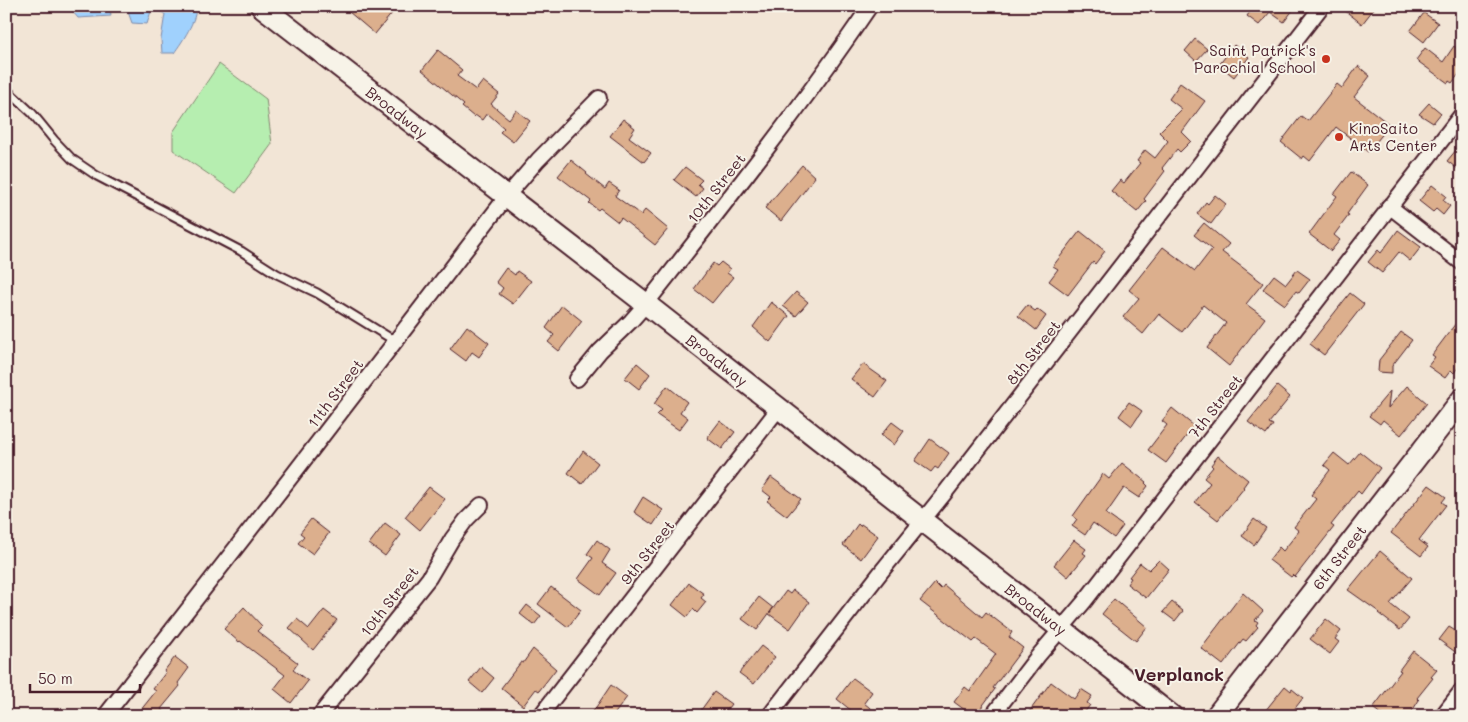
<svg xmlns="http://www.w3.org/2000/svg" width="1468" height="722" viewBox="0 0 1468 722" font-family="Mali,sans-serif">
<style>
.green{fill:#b6eeb0;stroke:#80866e}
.water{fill:#a0d1fd;stroke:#7e8aa9}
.building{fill:#dcaf8d;stroke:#4a1f2b}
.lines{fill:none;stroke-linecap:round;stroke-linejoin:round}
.lane-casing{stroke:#4a1f2b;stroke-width:11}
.street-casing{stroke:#4a1f2b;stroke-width:18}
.secondary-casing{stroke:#4a1f2b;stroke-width:24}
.lane{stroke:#f7f3e8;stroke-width:7}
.street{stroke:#f7f3e8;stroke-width:14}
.secondary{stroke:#f7f3e8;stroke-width:20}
.poi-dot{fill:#c8321e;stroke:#f7f3e8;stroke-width:2}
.labels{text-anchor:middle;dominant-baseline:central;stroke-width:4;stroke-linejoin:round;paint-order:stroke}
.poi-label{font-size:15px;fill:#4a1f2b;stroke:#f7f3e8;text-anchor:end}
.street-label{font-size:15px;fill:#4a1f2b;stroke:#f7f3e8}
.quarter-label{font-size:18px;font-weight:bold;fill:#4a1f2b;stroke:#f7f3e8}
</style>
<rect width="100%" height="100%" fill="#f2e5d6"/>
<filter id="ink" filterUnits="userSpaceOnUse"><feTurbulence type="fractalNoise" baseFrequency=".02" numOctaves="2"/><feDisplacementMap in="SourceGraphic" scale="10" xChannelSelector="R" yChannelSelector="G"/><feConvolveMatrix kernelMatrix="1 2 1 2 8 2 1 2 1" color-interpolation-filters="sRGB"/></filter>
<g filter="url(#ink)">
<path class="green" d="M 219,64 L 266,99 L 272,144 L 236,193 L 173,150 L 173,132 Z"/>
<path class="water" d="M 68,6 L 110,6 L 111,16 L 78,18 Z
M 126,6 L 196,6 C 197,20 182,42 174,53 L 162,53 L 161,39 L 165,14 L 152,8 L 147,24 L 132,23 Z"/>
<path class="building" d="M 342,6 L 386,6 L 393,12 L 375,34 Z
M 1254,6 L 1296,6 L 1284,22 L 1270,12 L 1259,25 L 1247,16 Z
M 1339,6 L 1376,6 L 1362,24 Z
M 1424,13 L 1438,23 L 1424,42 L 1410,31 Z
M 1195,39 L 1207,49 L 1196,61 L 1185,51 Z
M 1234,45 L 1249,57 L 1234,77 L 1219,65 Z
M 1454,46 L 1462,52 L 1462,70 L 1452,83 L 1449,81 L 1448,83 L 1416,60 L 1425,48 L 1443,62 Z
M 438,50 L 462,70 L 457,76 L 476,90 L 483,81 L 499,94 L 491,104 L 509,119 L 516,110 L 530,121 L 513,142 L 500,132 L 504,128 L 487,113 L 482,120 L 475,115 L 474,117 L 462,107 L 464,105 L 422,70 Z
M 1358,66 L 1370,76 L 1354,97 L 1390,125 L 1368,152 L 1336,127 L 1310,161 L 1304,156 L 1302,159 L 1281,142 L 1301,116 L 1308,121 L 1337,84 L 1342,88 Z
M 1180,83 L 1205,101 L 1182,132 L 1191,141 L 1180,152 L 1177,149 L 1162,168 L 1165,171 L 1144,199 L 1146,201 L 1137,212 L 1111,191 L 1120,180 L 1124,183 L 1140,163 L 1137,161 L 1145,150 L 1155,158 L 1168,141 L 1159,132 L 1182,109 L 1169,99 Z
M 1429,103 L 1441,113 L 1433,123 L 1419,114 Z
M 623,119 L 635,128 L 629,137 L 651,153 L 644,162 L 610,136 Z
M 1462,143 L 1462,172 L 1447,161 Z
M 571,160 L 587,173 L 586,174 L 605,189 L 609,183 L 619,190 L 615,196 L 641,215 L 645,210 L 668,229 L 655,245 L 621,218 L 618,222 L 600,208 L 598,210 L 589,203 L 591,201 L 558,176 Z
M 802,165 L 815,177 L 781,221 L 765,208 Z
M 685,167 L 702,180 L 698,184 L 703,188 L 696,197 L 674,180 Z
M 1351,172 L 1368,185 L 1347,214 L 1349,215 L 1334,235 L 1340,240 L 1331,251 L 1309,234 L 1337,196 L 1334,194 Z
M 1432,185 L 1446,196 L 1443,200 L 1450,206 L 1443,215 L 1436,209 L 1433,212 L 1419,201 Z
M 1215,195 L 1226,204 L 1211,224 L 1197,214 L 1206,202 L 1208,204 Z
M 1204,223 L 1229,244 L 1222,252 L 1263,283 L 1246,304 L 1265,318 L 1229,366 L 1207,348 L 1226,323 L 1203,305 L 1182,332 L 1159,314 L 1143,334 L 1123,317 L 1139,298 L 1129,290 L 1163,247 L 1195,271 L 1212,249 L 1194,235 Z
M 1398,230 L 1421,247 L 1410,261 L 1399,252 L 1382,273 L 1368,262 L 1378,250 L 1381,253 Z
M 1080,231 L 1105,251 L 1095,264 L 1093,262 L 1068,295 L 1049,281 L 1058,269 L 1053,266 Z
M 721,262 L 730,269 L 727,273 L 733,277 L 712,303 L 694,289 L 713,263 L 717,266 Z
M 506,268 L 515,275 L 517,271 L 531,281 L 513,304 L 499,294 L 503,288 L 496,282 Z
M 1297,270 L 1310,279 L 1299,293 L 1296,291 L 1285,305 L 1263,289 L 1274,275 L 1286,284 Z
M 796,292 L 808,302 L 796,316 L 783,306 Z
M 1350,293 L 1364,304 L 1324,355 L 1310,344 Z
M 771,302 L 789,316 L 770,342 L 753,327 Z
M 562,305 L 582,321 L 559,351 L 548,342 L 554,335 L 546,328 Z
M 1027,305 L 1035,311 L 1037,309 L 1046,316 L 1036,330 L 1018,316 Z
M 1462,315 L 1462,362 L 1454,373 L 1451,370 L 1445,378 L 1428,366 L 1435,357 L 1432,355 Z
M 467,326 L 489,343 L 479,357 L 472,352 L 466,361 L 450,349 Z
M 1401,332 L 1412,340 L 1392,366 L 1392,373 L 1378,372 L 1379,360 Z
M 637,363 L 650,374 L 639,389 L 625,378 Z
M 863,364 L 887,381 L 875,397 L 851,379 Z
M 667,386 L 687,402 L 680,412 L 688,418 L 679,430 L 657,415 L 662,410 L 654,404 Z
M 1277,386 L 1290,397 L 1269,423 L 1273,425 L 1266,435 L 1248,422 Z
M 1407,386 L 1427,403 L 1401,435 L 1383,420 L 1380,424 L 1369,416 L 1390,391 L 1388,408 Z
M 1129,402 L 1142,411 L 1132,426 L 1119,416 Z
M 1172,408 L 1194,426 L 1166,463 L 1148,450 L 1167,425 L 1162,421 Z
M 720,421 L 735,432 L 722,449 L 707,438 Z
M 892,422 L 904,431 L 894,445 L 881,435 Z
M 930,439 L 949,453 L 938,469 L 935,467 L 931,472 L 915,461 Z
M 583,451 L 598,463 L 582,484 L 568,473 Z
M 1360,452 L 1380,468 L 1361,494 L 1358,491 L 1331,525 L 1334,527 L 1295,577 L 1293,575 L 1291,577 L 1269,560 L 1279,547 L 1283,551 L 1299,531 L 1294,527 L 1316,499 L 1311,495 L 1330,470 L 1324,465 L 1334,453 L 1349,465 Z
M 1218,456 L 1248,480 L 1243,487 L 1244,488 L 1218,520 L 1195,502 L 1210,483 L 1204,478 L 1213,467 L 1211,465 Z
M 1122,463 L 1146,482 L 1145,483 L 1148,486 L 1139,498 L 1124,488 L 1106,514 L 1123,526 L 1114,538 L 1093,523 L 1085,535 L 1072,526 L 1077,519 L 1073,516 L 1103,474 L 1109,479 Z
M 771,477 L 801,499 L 787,516 L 767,501 L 771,497 L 762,490 Z
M 1429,485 L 1446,497 L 1442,502 L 1446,505 L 1419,540 L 1428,547 L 1421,556 L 1391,533 Z
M 429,487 L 445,499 L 420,530 L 405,517 Z
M 643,497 L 663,510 L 653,525 L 634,512 Z
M 311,519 L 329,533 L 313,554 L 298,543 L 304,536 L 300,533 Z
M 1254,519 L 1266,528 L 1254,545 L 1242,536 Z
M 385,523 L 401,535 L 385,556 L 369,544 Z
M 858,524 L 860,526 L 861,524 L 878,536 L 861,559 L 843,545 Z
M 597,540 L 610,550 L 602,563 L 616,573 L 600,595 L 578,579 L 593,558 L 587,554 Z
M 1074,540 L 1086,549 L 1083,553 L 1086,555 L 1068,577 L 1054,565 Z
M 1380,551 L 1412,578 L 1390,604 L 1409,619 L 1400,630 L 1378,613 L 1379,612 L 1348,590 Z
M 1159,560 L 1169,569 L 1146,598 L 1127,584 L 1131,578 L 1129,577 L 1140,563 L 1149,570 Z
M 689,583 L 704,594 L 701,598 L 706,602 L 697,613 L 693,609 L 687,617 L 672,605 Z
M 935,583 L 941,589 L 944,585 L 982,617 L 986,612 L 1012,632 L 1009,637 L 1023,648 L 993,688 L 995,689 L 975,716 L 973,716 L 954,702 L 965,687 L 970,691 L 996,654 L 976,639 L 973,642 L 920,601 Z
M 551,587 L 581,610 L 568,627 L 538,604 Z
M 793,590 L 809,602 L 790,629 L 769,614 L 786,591 L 790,594 Z
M 1243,593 L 1263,611 L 1255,620 L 1258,622 L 1256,625 L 1258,627 L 1246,641 L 1243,639 L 1223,665 L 1201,648 Z
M 759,597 L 773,608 L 757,630 L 742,619 Z
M 1114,599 L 1147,627 L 1136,641 L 1102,614 Z
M 1172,602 L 1183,611 L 1175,621 L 1163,612 Z
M 527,605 L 541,616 L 534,625 L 520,614 Z
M 244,607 L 262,626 L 257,631 L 298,663 L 293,670 L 308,681 L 291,703 L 274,689 L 285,675 L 240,641 L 239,642 L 224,629 Z
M 324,610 L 337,620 L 313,650 L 289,628 L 297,619 L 309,629 Z
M 1326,619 L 1341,631 L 1335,639 L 1339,642 L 1330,654 L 1310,639 Z
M 1449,627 L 1462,635 L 1462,657 L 1439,640 Z
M 761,646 L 775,657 L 754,684 L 739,673 Z
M 533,649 L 556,669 L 539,691 L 536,689 L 523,706 L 501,688 L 521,662 L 523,663 Z
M 1413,651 L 1437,670 L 1431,677 L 1433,678 L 1417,698 L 1419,700 L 1409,716 L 1383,716 L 1373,708 L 1401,671 L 1399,670 Z
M 175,657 L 189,668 L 178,683 L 180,686 L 161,709 L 169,716 L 136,716 L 156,691 L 153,689 L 166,672 L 164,671 Z
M 481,667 L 494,678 L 482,693 L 469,682 Z
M 853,678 L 872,692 L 864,703 L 880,716 L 858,716 L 837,699 Z
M 1051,682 L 1074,699 L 1081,689 L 1092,696 L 1087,703 L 1090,705 L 1082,716 L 1026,716 Z
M 611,685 L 627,697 L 613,716 L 590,716 Z
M 1285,686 L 1291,691 L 1292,689 L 1303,698 L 1289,716 L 1261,716 Z
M 714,692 L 731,704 L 722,716 L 709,716 L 701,710 Z"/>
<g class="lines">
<defs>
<path id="lane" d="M 6,89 L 32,113 L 54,140 L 72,159 L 97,176 L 241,251 L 277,274 L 317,293 L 395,341"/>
<path id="street" d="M 1389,206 L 1462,263
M 577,379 L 600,351 L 631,321 L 646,304 C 723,206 800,109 870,6
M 105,716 L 291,477 L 507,196 L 538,160 L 599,98
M 319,716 L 429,578 L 452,539 L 466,520 L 481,505
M 540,716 L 779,408
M 769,716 L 881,572 L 944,494 L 1322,6
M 992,716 L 1038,656 L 1084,602 L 1462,114
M 1442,716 L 1462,690"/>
<path id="secondary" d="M 261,6 L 646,304 L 1172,716
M 1216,716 L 1462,399"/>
</defs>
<use href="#lane" class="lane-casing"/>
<use href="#street" class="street-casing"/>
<use href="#secondary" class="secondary-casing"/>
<use href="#lane" class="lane"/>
<use href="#street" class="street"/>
<use href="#secondary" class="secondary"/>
</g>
</g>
<g class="poi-dot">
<circle cx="1326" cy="59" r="5"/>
<circle cx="1339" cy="137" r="5"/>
</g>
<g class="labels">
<g class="poi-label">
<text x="1316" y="50">Saint Patrick's<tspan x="1316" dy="17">Parochial School</tspan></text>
<text x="1349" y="128" text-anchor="start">KinoSaito<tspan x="1349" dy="17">Arts Center</tspan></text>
</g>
<g class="street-label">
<text transform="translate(397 112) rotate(38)">Broadway</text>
<text transform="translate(716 188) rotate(-52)">10th Street</text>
<text transform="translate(1033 352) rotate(-52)">8th Street</text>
<text transform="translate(717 360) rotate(38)">Broadway</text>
<text transform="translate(335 393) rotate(-53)">11th Street</text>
<text transform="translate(1215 406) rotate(-52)">7th Street</text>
<text transform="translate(647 552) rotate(-52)">9th Street</text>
<text transform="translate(1339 557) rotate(-52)">6th Street</text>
<text transform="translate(389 601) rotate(-52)">10th Street</text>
<text transform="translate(1036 609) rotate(38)">Broadway</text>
</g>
<g class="quarter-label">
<text x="1179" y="674">Verplanck</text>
</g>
</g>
<rect width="1468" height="722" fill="none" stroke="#f7f3e8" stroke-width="25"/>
<rect x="12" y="12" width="1443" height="697" fill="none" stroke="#4a1f2b" stroke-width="2" filter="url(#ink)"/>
<path d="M30 684v8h110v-8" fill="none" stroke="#4a1f2b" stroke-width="2.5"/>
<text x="38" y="684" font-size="15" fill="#4a1f2b" stroke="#f7f3e8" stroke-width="4" paint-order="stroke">50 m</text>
</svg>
